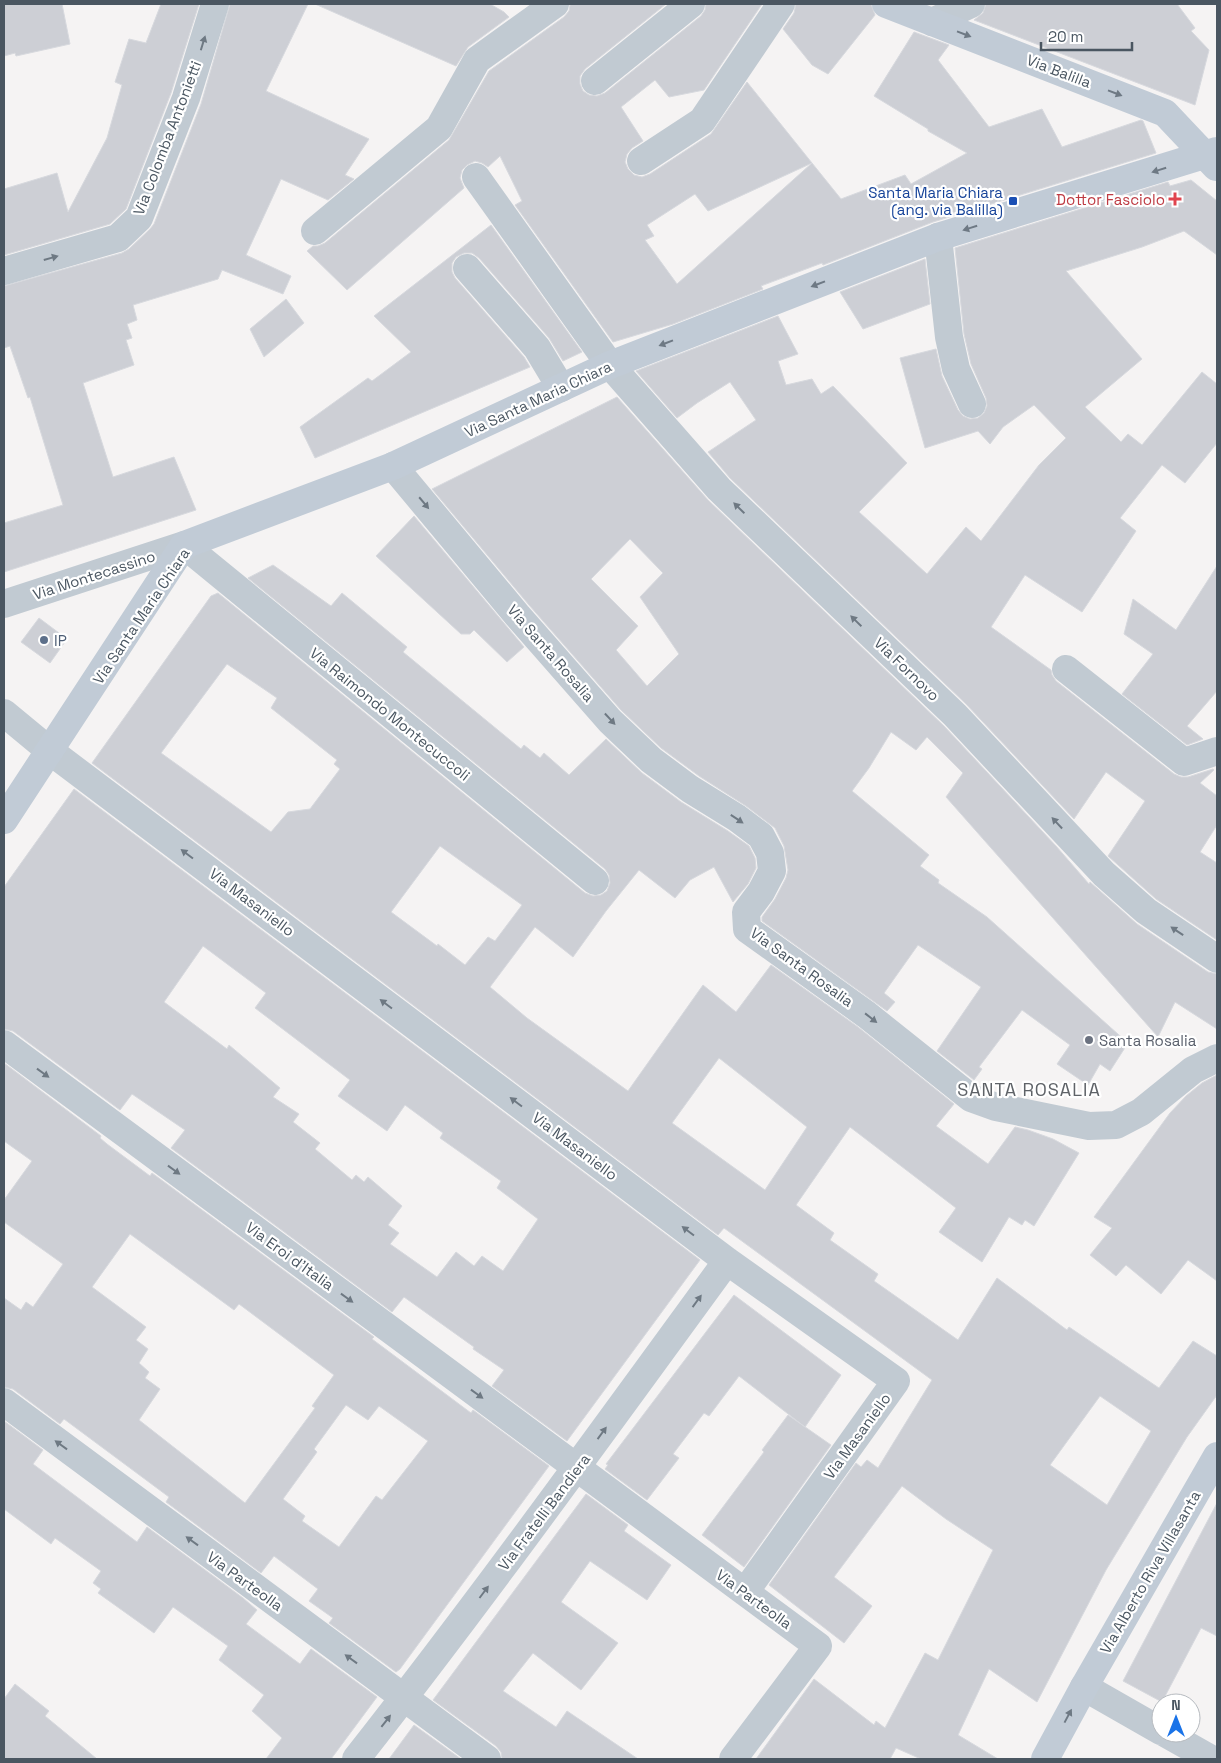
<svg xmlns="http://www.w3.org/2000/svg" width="1221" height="1763" viewBox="0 0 1221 1763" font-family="'Space Grotesk',sans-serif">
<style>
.building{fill:#cdcfd5;stroke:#d7d9de;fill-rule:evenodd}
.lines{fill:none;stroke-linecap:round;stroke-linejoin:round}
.street{stroke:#c1cad2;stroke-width:28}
.secondary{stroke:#c1cbd6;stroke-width:28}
.oneway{fill:#6e7984}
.oneway2{fill:#6e7983}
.health-dot{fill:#e0444e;stroke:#fff;stroke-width:2}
.transit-dot{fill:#1a4fb4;stroke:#fff;stroke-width:2}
.service-dot{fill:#5c6f8a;stroke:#fff;stroke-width:2}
.worship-dot{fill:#6b7280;stroke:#fff;stroke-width:2}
.labels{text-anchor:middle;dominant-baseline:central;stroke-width:4.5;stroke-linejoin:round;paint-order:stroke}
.street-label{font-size:15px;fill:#4a5661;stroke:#fff}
.transit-label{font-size:15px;fill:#164399;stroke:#fff;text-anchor:end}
.health-label{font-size:15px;fill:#be3a42;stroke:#fff;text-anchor:end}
.service-label{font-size:15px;fill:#4e5e75;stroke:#fff;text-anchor:start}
.worship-label{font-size:15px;fill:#5b616d;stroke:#fff;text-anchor:start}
.quarter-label{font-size:18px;letter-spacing:1px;fill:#5f6368;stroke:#fff}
</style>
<rect width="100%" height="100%" fill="#f5f3f3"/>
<path class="building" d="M 4,4 L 62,4 L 70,44 L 16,56 L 15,53 L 4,56 Z
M 161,4 L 199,4 L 171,93 L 126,209 L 110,224 L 4,255 L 4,189 L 57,173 L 68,212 L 107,138 L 122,85 L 115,82 L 129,39 L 146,43 Z
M 230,4 L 308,4 L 266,91 L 369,139 L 345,175 L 354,179 L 328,200 L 281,179 L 246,255 L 291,276 L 283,294 L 222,270 L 218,279 L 133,305 L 137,320 L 127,324 L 132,338 L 126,340 L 134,365 L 83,383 L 113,477 L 174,457 L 196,510 L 4,572 L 4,523 L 63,505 L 30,397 L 28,398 L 10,346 L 4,348 L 4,286 L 122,253 L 129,249 L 150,229 L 154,224 L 201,104 Z
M 315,4 L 490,4 L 504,12 L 509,17 L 468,47 L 456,66 Z
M 573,4 L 666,4 L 585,69 L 580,76 L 580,84 L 583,91 L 589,95 L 597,96 L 605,93 L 701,16 L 705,10 L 706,4 L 762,4 L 704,90 L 669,97 L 655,80 L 621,107 L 643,141 L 632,148 L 627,154 L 625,162 L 628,169 L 634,175 L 642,177 L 650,174 L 711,134 L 747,82 L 812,163 L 708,211 L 695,194 L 647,225 L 654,236 L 645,240 L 677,284 L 812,163 L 841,199 L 905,175 L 911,184 L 967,153 L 928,131 L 928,129 L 874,96 L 914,32 L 949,45 L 938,60 L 989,127 L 1042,109 L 1062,147 L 1141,120 L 1143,121 L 1156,153 L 933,222 L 823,265 L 822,263 L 761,286 L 763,289 L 673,324 L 613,342 L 515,205 L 522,201 L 500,156 L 488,167 L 482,163 L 475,161 L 467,165 L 462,170 L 460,178 L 464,188 L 347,290 L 307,251 L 313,246 L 318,246 L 325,243 L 449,140 L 489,71 L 564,17 L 569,11 L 570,5 Z
M 796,4 L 871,4 L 875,15 L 828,74 L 812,65 L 783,29 L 794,13 Z
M 986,4 L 1177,4 L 1195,28 L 1191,31 L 1209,50 L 1195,105 L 974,20 L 983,13 Z
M 1191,180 L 1217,201 L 1217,255 L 1184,231 L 1142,247 L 1066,271 L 1142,359 L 1085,407 L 1121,442 L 1128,434 L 1142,445 L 1202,372 L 1217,384 L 1217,443 L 1185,483 L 1162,465 L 1120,518 L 1136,531 L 1082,612 L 1025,575 L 991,627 L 1051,670 L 1052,675 L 1056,681 L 1174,774 L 1181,777 L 1188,777 L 1213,769 L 1214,770 L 1200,783 L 1217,796 L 1217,825 L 1200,852 L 1217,863 L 1217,940 L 1156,899 L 1108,856 L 1145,801 L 1106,772 L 1074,819 L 966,704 L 730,478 L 708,452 L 756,420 L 730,382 L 697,403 L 677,418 L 636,371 L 778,316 L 798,354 L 778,361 L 786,385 L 812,379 L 821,394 L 833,386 L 907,463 L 859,512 L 927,574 L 966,527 L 981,541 L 1039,465 L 1066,438 L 1034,405 L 1003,427 L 990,444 L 978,431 L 925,448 L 900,358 L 936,349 L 942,376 L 958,410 L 963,416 L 970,419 L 978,418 L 984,413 L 987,406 L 986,398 L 971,364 L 964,334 L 955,248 L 1168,182 L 1170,186 Z
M 491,225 L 582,352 L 563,361 L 549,338 L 479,258 L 472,253 L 464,253 L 456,257 L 452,263 L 452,272 L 455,278 L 524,357 L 530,367 L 315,458 L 300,427 L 368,378 L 372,381 L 411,352 L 374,316 Z
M 925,259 L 930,304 L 863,329 L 840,292 Z
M 286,299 L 304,323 L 264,357 L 250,329 Z
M 617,397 L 708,500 L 944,726 L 1056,846 L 1089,884 L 1090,882 L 1137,924 L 1208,972 L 1217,974 L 1217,1029 L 1175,1002 L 1158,1037 L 946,797 L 963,773 L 927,737 L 916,750 L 891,732 L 869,768 L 852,791 L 929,855 L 920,866 L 939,880 L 938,883 L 987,917 L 1128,1043 L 1110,1071 L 1100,1064 L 1088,1085 L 1057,1064 L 1070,1045 L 1022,1010 L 979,1067 L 982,1069 L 974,1080 L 937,1051 L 981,987 L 918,945 L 884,993 L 895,1002 L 887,1011 L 762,921 L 762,917 L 775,899 L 786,878 L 788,870 L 784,846 L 775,828 L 746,806 L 699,776 L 661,748 L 621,710 L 529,605 L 432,489 ZM 630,539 L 663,573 L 640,597 L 679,654 L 647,686 L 616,650 L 638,626 L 591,579 Z
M 414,516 L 524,647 L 507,662 L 474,630 L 470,634 L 461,634 L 376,556 Z
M 273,565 L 331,606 L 342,593 L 407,647 L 403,652 L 521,749 L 524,745 L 540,758 L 544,753 L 569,775 L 606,739 L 642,773 L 681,802 L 728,831 L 749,846 L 755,858 L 756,868 L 748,884 L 733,902 L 714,867 L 690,880 L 675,898 L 639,870 L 606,911 L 573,957 L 535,927 L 490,987 L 527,1018 L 628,1091 L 703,985 L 736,1012 L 771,965 L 858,1027 L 954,1104 L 936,1126 L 988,1164 L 1015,1127 L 1028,1130 L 1053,1139 L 1079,1153 L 1034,1226 L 1025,1220 L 1022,1225 L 1009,1217 L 982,1262 L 939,1232 L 956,1208 L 850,1127 L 796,1205 L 834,1233 L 830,1240 L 878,1274 L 874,1281 L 958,1340 L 997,1278 L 1067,1330 L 1069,1327 L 1159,1388 L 1193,1341 L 1217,1356 L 1217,1395 L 1187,1437 L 1106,1570 L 1037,1702 L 989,1669 L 958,1735 L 998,1759 L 921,1759 L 896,1748 L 890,1759 L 756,1759 L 814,1679 L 874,1725 L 876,1721 L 885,1728 L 925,1653 L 938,1660 L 993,1550 L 946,1519 L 902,1486 L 834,1577 L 872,1606 L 844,1643 L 769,1585 L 856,1463 L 861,1467 L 867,1460 L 878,1468 L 932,1380 L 724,1228 L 718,1235 L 92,763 L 211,596 L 218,593 L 585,893 L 593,896 L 601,895 L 607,891 L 610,883 L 609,875 L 605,869 L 248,578 ZM 227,664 L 277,698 L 271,708 L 337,760 L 334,764 L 340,769 L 310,809 L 288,812 L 271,832 L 161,753 ZM 440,846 L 522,905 L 495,941 L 488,937 L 465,965 L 438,944 L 437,946 L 391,912 ZM 719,1058 L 807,1127 L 765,1190 L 672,1123 ZM 1100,1396 L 1151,1431 L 1107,1505 L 1050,1465 Z
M 1217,566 L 1217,691 L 1187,726 L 1203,739 L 1187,745 L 1122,694 L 1153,654 L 1124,634 L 1133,599 L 1176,630 Z
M 39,618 L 67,639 L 50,663 L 21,642 Z
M 74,789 L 700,1260 L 567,1441 L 492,1386 L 504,1370 L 473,1349 L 474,1347 L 404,1297 L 392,1312 L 171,1148 L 185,1130 L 132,1094 L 120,1110 L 13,1031 L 4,1029 L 4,887 ZM 203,946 L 266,993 L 255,1008 L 350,1080 L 338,1096 L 387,1131 L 405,1105 L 443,1133 L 440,1138 L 501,1181 L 497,1188 L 538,1219 L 503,1271 L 482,1256 L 474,1266 L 456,1252 L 437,1277 L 390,1244 L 399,1233 L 388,1225 L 402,1206 L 368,1177 L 364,1182 L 356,1175 L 352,1180 L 315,1149 L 320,1143 L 293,1122 L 299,1114 L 273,1097 L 280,1088 L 229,1045 L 227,1049 L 164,1002 Z
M 4,1063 L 101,1136 L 100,1138 L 107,1144 L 150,1176 L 152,1173 L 374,1337 L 372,1339 L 471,1413 L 473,1410 L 549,1466 L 400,1669 L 396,1672 L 329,1623 L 333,1618 L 309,1601 L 318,1589 L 274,1556 L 261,1573 L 166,1502 L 169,1497 L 64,1419 L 60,1424 L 13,1389 L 4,1387 L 4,1298 L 21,1310 L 26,1302 L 33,1307 L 63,1264 L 4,1222 L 4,1200 L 32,1161 L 4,1141 ZM 130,1234 L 234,1310 L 239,1304 L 334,1375 L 312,1406 L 315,1408 L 245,1503 L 139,1420 L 160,1389 L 145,1378 L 149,1372 L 139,1363 L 148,1349 L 136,1340 L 146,1327 L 92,1287 ZM 346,1405 L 368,1420 L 379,1406 L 428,1441 L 382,1500 L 376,1496 L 339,1547 L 302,1521 L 305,1516 L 283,1499 L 317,1452 L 314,1449 Z
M 1217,1075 L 1217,1281 L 1188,1260 L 1161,1294 L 1126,1265 L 1116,1276 L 1090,1255 L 1112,1228 L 1094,1217 L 1170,1113 L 1186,1096 L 1202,1083 Z
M 734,1295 L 841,1375 L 805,1427 L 739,1376 L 709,1416 L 704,1413 L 673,1454 L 679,1458 L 647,1500 L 605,1469 L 608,1465 L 606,1464 Z
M 788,1415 L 831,1445 L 744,1567 L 702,1535 L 764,1452 L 762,1450 Z
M 4,1421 L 43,1450 L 33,1464 L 137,1542 L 147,1527 L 243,1598 L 257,1610 L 246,1624 L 300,1664 L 311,1649 L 377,1697 L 331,1759 L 266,1759 L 282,1738 L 252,1711 L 264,1695 L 219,1660 L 228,1646 L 173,1607 L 154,1633 L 98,1593 L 101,1589 L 93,1583 L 101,1571 L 55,1538 L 51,1544 L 4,1509 Z
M 586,1494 L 628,1525 L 624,1531 L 671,1565 L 647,1600 L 590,1561 L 561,1602 L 618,1643 L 581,1690 L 533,1653 L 503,1691 L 556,1727 L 567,1711 L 638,1759 L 502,1759 L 501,1752 L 496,1746 L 433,1700 Z
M 1217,1503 L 1217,1636 L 1201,1628 L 1162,1702 L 1123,1681 Z
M 15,1684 L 49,1711 L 45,1716 L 97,1759 L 4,1759 L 4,1699 Z
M 414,1725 L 461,1759 L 389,1759 Z"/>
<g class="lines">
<path class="street" d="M 932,22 L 971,4
M 595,81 L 691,4
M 641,161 L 702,121 L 781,4
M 476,177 L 610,365 L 719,489 L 955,715 L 1104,874 L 1146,911 L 1217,959
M 315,231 L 439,128 L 477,60 L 555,4
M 938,237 L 949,337 L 956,369 L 972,404
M 467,268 L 537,348 L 561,388
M 4,271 L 118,238 L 139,218 L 186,98 L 215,4
M 393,466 L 517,615 L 610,721 L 651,760 L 690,789 L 737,818 L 761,836 L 770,853 L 772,871 L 761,892 L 746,912 L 747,929 L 867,1015 L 971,1098 L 996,1107 L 1089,1126 L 1116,1125 L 1141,1112 L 1193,1070 L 1217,1058
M 4,604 L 184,545 L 595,881
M 1066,669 L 1184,762 L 1217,751
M 4,713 L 50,751 L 727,1261 L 896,1381 L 745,1592
M 4,1044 L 818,1646 L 733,1759
M 4,1402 L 487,1759
M 1084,1687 L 1161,1731
M 1165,1733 L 1211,1759
M 356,1759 C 484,1596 605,1428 727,1261"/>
<path class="secondary" d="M 886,4 L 1165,113 L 1216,167
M 4,820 L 184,545 L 393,466 L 610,365 L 938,237 L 1217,151
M 1045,1759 L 1084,1687 L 1217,1456"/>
</g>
<defs><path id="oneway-solid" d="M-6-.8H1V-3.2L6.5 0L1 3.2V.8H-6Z" transform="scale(1.25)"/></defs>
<g class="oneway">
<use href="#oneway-solid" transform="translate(964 34) rotate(21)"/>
<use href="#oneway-solid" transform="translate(1115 93) rotate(21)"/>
<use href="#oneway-solid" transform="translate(1159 170) rotate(163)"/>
<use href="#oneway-solid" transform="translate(970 228) rotate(163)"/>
<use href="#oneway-solid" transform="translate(818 284) rotate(159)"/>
<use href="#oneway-solid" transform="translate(666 343) rotate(159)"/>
<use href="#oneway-solid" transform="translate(1068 1716) rotate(-62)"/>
</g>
<g class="oneway2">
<use href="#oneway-solid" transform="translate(203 43) rotate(-73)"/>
<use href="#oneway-solid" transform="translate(51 258) rotate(-16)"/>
<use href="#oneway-solid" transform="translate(424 503) rotate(50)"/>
<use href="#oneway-solid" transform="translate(739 508) rotate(-136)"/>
<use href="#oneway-solid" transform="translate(856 621) rotate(-136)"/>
<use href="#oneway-solid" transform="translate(610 719) rotate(47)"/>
<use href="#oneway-solid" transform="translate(737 819) rotate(34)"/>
<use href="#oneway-solid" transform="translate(1057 823) rotate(-133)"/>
<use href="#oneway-solid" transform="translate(187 854) rotate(-143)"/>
<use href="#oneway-solid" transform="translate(1177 931) rotate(-146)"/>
<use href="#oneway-solid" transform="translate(386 1004) rotate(-143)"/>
<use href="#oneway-solid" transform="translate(871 1018) rotate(38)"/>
<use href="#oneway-solid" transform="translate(43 1073) rotate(36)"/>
<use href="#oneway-solid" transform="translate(516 1102) rotate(-143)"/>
<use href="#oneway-solid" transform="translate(174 1170) rotate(36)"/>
<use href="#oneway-solid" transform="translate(688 1231) rotate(-143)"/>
<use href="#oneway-solid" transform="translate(347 1298) rotate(36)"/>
<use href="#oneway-solid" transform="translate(697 1301) rotate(-54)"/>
<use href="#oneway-solid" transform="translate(477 1394) rotate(36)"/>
<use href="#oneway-solid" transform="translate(602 1433) rotate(-54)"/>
<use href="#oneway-solid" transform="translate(61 1445) rotate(-144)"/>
<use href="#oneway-solid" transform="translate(192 1541) rotate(-144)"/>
<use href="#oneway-solid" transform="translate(484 1592) rotate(-53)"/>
<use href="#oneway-solid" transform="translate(351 1659) rotate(-144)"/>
<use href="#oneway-solid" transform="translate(386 1721) rotate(-52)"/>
</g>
<path class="health-dot" d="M1172.5 191.5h5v5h5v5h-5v5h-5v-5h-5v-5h5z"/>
<rect class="transit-dot" x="1008" y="196" width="10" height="10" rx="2.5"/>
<circle class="service-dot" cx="44" cy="640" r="5"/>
<circle class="worship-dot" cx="1089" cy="1040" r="5"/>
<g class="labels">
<g class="street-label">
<text transform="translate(1059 71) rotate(21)">Via Balilla</text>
<text transform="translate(167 138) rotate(-69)">Via Colomba Antonietti</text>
<text transform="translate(538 399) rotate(-25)">Via Santa Maria Chiara</text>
<text transform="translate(94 575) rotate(-18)">Via Montecassino</text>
<text transform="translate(141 616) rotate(-56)">Via Santa Maria Chiara</text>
<text transform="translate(551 653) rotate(49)">Via Santa Rosalia</text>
<text transform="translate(907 669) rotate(44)">Via Fornovo</text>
<text transform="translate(390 714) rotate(39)">Via Raimondo Montecuccoli</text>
<text transform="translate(252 902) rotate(37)">Via Masaniello</text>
<text transform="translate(802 967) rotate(36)">Via Santa Rosalia</text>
<text transform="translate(575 1146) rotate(37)">Via Masaniello</text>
<text transform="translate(290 1256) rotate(36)">Via Eroi d'Italia</text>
<text transform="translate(857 1436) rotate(-54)">Via Masaniello</text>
<text transform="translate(544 1512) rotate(-53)">Via Fratelli Bandiera</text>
<text transform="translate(1150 1572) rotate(-60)">Via Alberto Riva Villasanta</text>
<text transform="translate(245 1581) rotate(36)">Via Parteolla</text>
<text transform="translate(754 1599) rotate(36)">Via Parteolla</text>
</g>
<g class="transit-label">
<text x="1003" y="192">Santa Maria Chiara<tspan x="1003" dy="17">(ang. via Balilla)</tspan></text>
</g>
<g class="health-label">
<text x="1165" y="199">Dottor Fasciolo</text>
</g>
<g class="service-label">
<text x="54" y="640">IP</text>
</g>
<g class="worship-label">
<text x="1099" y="1040">Santa Rosalia</text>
</g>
<g class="quarter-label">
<text x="1029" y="1089">SANTA ROSALIA</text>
</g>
</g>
<rect width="1221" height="1763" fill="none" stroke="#4a5661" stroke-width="10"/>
<g transform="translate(1176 1718)"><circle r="24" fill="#ffffff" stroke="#b7bbc0"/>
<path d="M0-4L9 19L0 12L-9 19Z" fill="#1a73e8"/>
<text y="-8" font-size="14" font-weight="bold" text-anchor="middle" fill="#4a5661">N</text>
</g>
<path d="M1041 42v8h91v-8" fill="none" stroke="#4a5661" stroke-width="2.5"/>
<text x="1048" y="42" font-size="15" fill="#4a5661" stroke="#ffffff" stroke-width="4" paint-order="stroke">20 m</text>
</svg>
